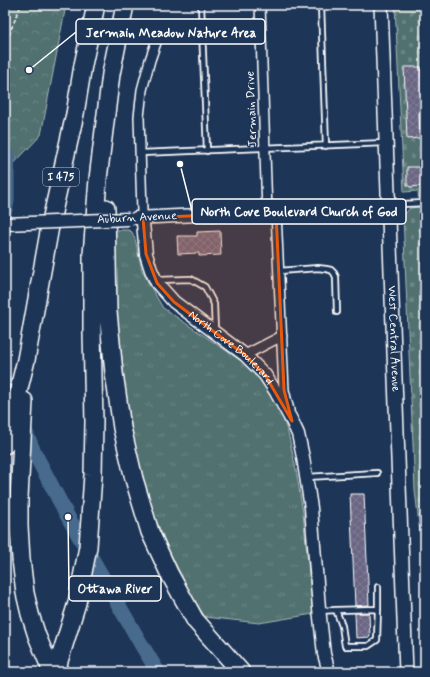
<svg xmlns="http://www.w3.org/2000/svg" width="430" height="677" viewBox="0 0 430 677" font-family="Mynerve,sans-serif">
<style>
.grass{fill:url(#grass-tufts);stroke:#a8b8b7}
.forest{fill:url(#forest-crowns);stroke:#a8b8b7}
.cemetery{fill:url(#cemetery-stones);stroke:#a8b8b7}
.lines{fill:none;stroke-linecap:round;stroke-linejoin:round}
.river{stroke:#466a8d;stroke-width:15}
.building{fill:url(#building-cross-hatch);stroke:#fff}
.service-casing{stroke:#fff;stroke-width:8}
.minor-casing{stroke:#fff;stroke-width:12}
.tertiary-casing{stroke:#fff;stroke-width:15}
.secondary-casing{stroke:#fff;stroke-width:16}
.motorway-casing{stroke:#fff;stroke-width:20}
.path{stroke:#fff;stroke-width:1.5;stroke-dasharray:4 3;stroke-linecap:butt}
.service{stroke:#1d3557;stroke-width:4.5}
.minor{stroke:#1d3557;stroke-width:9}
.tertiary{stroke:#1d3557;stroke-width:12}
.secondary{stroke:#1d3557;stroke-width:13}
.motorway{stroke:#1d3557;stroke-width:17}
.tertiary-bridge-casing{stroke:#fff;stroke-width:15;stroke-linecap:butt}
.tertiary-bridge{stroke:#1d3557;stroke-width:12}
.marked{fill:#e8590c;fill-opacity:0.2;stroke:#e8590c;stroke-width:3;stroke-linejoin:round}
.labels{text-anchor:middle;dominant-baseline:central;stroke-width:3;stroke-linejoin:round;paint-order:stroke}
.shield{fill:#1d3557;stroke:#bbc2cd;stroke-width:1}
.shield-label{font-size:11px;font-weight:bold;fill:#fff}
.street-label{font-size:12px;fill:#fff;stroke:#1d3557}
.leader{fill:none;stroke:#fff;stroke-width:1.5}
.callout-dot{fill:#fff;stroke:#1d3557;stroke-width:1.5}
.callout{fill:#1d3557;stroke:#fff;stroke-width:1.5}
.callout-label{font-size:13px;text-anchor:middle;font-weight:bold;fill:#fff}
</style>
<defs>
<pattern id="grass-tufts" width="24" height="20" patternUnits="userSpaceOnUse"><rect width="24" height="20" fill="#51706f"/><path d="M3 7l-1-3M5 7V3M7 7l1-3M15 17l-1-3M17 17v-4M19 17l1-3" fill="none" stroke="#6b8585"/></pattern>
<pattern id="forest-crowns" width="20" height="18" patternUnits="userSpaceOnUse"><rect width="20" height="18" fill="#51706f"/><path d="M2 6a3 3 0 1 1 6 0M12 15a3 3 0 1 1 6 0" fill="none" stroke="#6b8585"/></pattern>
<pattern id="cemetery-stones" width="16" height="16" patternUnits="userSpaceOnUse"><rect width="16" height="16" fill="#51706f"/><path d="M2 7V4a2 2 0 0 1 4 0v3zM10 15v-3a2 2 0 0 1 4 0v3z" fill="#6b8585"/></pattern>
<pattern id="building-cross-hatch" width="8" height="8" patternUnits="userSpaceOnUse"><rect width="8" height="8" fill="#6a6684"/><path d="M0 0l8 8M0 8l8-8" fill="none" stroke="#807d96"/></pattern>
</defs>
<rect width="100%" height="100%" fill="#1d3557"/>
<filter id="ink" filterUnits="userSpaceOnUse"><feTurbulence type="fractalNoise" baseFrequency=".025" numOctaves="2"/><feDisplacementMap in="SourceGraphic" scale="8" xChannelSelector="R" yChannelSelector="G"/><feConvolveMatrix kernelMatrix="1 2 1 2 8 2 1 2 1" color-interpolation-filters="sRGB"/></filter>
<g filter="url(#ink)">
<path class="grass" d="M 115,230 L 128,230 L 132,232 L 135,239 L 142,270 L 149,284 L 163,308 L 249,366 L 260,377 L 279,405 L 289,437 L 296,470 L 303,513 L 313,614 L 259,623 L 205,617 L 192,597 L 171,555 L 152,511 L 136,452 L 126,395 L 117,313 L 114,235 Z"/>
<path class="forest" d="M 5,5 L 66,5 L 41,135 L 5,173 Z"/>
<path class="cemetery" d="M 395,5 L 425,5 L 425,575 L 415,490 L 403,216 L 410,208 L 419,207 L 418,191 L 404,192 Z"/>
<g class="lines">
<path class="river" d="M 5,151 L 7,155 L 7,201 L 5,210
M 5,383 L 34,452 L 68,517 L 141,644 L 158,672"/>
</g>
<path class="building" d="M 404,67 L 421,67 L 423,112 L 419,113 L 420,138 L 407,139 Z
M 407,167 L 420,167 L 420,173 L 424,176 L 421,182 L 421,186 L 410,187 L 407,185 Z
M 220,231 L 221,255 L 199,256 L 199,253 L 178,254 L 177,236 L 197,236 L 197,232 Z
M 350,494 L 364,494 L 369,605 L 355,606 Z
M 355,613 L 369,613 L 370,637 L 356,638 Z"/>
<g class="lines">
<defs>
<path id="service" d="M 201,5 L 207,151
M 321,5 L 326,146
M 141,153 L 385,143
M 391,206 L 402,204 L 425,203
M 279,271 L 318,268 L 326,269 L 331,270 L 334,273 L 336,277 L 337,312
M 157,280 L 191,279 L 205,287 L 214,304 L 215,331
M 307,477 L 377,473
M 336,610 L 378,609 L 378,587
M 319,611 L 336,610 L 342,626 L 345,646 L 368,646 L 377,640 L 378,609"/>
<path id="minor" d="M 260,5 L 267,212
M 276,212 L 284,390 L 289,410
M 143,218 L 142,211 L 139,117 L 142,90 L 150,60 L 159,34
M 245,355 L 282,336"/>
<g id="tertiary">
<path d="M 136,218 L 389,206"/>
<path id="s1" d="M 143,218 L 143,223 L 146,254 L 151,270 L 157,283 L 174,302 L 245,355 L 265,375 L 276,392 L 292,421 L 298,434 L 303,457 L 311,508 L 319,608 L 324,654 L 329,672"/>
</g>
<g id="secondary">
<path id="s2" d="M 381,5 L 406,672"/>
</g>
<path id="motorway" d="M 106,208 L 108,312 L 114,373 L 122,428 L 134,479 L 150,532 L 169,573 L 195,620 L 241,672
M 24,401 L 19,498 L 19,526 L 21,559 L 25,593 L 30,614 L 37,636 L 52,672
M 5,445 L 26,360 L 51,221 L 75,114 L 83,65 L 96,5
M 54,672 L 59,661 L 77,603 L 88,547 L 93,475 L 94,422 L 92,331 L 92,255 L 98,179 L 106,114 L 111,74 L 125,5"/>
</defs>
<use href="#service" class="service-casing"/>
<use href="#minor" class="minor-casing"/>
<use href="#tertiary" class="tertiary-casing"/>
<use href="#secondary" class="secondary-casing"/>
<use href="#motorway" class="motorway-casing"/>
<path class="path" d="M 6,42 L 21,5"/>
<use href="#service" class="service"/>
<use href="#minor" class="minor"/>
<use href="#tertiary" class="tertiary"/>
<use href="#secondary" class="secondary"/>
<use href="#motorway" class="motorway"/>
<defs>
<path id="tertiary-bridge" d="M 5,224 L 129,219"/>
</defs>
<use href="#tertiary-bridge" class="tertiary-bridge-casing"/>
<use href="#tertiary-bridge" class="tertiary-bridge"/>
</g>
</g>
<path class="marked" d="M 276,212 L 284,390 L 292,421 L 265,375 L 245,355 L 174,302 L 157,283 L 146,254 L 143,218 Z"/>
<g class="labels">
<rect class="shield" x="43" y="168" width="36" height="18" rx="3"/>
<g class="shield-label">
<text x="61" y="177">I 475</text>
</g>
<g class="street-label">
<text transform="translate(252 109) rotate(-92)">Jermain Drive</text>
<text transform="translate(137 218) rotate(-3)">Auburn Avenue</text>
<text stroke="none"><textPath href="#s2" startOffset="334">West Central Avenue</textPath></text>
<text stroke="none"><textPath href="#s1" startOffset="166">North Cove Boulevard</textPath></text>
</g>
</g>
<path class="leader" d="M29 70L76 32M180 164L192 211M68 517L69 589"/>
<g class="callout-dot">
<circle cx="29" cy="70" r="4"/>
<circle cx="180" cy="164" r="4"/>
<circle cx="68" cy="517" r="4"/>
</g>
<g class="callout">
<rect x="76" y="19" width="189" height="25" rx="4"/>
<rect x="192" y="199" width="214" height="25" rx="4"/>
<rect x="69" y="576" width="92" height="25" rx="4"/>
</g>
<g class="callout-label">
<text x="171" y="37">Jermain Meadow Nature Area</text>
<text x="299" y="216">North Cove Boulevard Church of God</text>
<text x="115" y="593">Ottawa River</text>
</g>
<rect width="430" height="677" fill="none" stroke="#1d3557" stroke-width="20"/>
<rect x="10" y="10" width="410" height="657" fill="none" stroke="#fff" stroke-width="1.5" filter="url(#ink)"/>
</svg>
